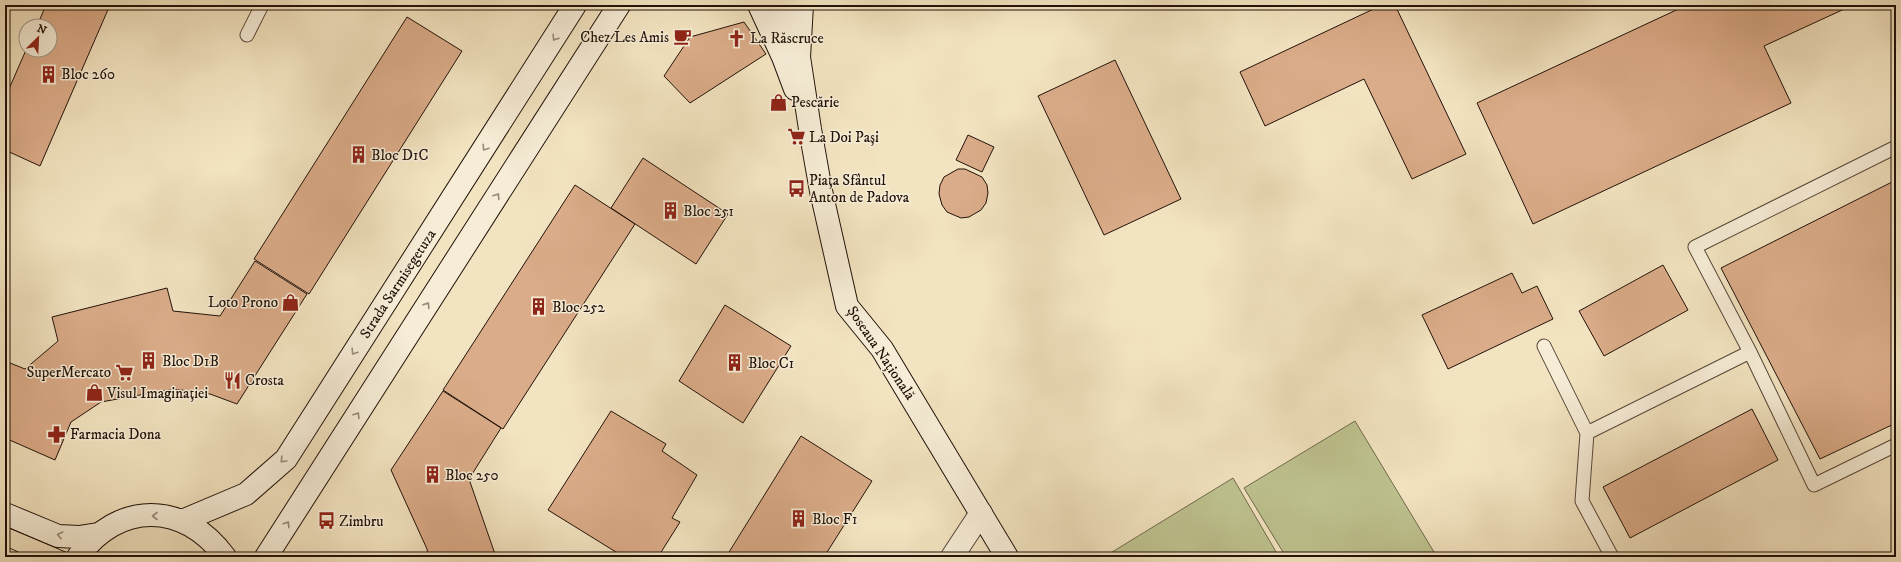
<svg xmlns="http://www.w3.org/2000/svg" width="1901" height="562" viewBox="0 0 1901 562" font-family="'IM FELL DW Pica',serif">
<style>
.green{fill:#bec390;stroke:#706a4c}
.building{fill:#dbac89;stroke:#211209}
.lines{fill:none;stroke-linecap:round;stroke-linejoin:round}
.lane-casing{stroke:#564637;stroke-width:15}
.street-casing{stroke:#564637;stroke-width:24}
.secondary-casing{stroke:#211209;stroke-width:24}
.lane{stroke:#f7edd7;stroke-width:13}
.street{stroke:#f7edd7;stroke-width:22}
.secondary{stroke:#f7edd7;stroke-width:22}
.tram{stroke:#211209;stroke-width:1}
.oneway{stroke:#978a7a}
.labels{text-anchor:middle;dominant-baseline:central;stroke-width:3;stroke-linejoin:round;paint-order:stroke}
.poi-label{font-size:15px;fill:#211209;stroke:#f7edd7;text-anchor:start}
.street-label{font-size:15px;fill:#211209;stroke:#f7edd7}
</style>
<rect width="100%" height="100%" fill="#f3e4c1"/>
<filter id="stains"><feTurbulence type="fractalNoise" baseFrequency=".005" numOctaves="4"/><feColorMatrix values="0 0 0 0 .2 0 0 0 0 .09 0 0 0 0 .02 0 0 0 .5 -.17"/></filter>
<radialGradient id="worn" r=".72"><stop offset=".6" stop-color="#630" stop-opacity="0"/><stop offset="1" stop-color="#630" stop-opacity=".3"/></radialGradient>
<path class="green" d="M 1355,421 L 1437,557 L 1286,557 L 1244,488 Z
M 1233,478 L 1279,557 L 1104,557 Z"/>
<path class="building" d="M 46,5 L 110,5 L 40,166 L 5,150 L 5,98 L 26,50 L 50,50 L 50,26 L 37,26 Z
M 1382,5 L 1395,5 L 1466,154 L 1412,179 L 1364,79 L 1265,126 L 1240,72 Z
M 1687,5 L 1853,5 L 1764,46 L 1791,103 L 1533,224 L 1477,103 Z
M 407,17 L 462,51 L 309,294 L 254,259 Z
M 744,22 L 766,54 L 690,103 L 664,76 L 690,37 Z
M 1115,60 L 1181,199 L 1104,235 L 1038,96 Z
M 968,135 L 994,147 L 982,172 L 956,160 Z
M 643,158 L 728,214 L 696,264 L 611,208 Z
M 958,169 L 965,169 L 982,177 L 987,185 L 988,193 L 986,203 L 981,210 L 969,217 L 961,218 L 947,212 L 942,205 L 939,194 L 940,185 L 944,177 Z
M 1896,180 L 1896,423 L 1820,459 L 1721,268 Z
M 575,185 L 635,224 L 503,429 L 443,390 Z
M 255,261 L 307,294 L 237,404 L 210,394 L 173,389 L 101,402 L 71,422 L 55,460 L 5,438 L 5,361 L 25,369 L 58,341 L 52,317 L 167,288 L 173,311 L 220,316 Z
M 1663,265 L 1688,310 L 1604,356 L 1579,311 Z
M 1512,273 L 1522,293 L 1537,286 L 1553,319 L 1448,369 L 1422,315 Z
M 725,305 L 791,346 L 743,423 L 679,381 Z
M 443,391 L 501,428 L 469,479 L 496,557 L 428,557 L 427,549 L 391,470 Z
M 1752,409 L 1778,460 L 1630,538 L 1603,487 Z
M 611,411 L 666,444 L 662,451 L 697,475 L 672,518 L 680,522 L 658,557 L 624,557 L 548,510 Z
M 801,436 L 872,481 L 824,557 L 726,557 Z"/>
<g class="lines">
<defs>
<path id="lane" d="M 247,35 L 262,5
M 1896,147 L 1695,247 L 1750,352 L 1814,485 L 1896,445
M 1544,346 L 1587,433 L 1582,501 L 1612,557
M 1587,433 L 1750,352"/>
<path id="street" d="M 952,557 L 981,513"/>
<path id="secondary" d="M 759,5 L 783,57 L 795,89
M 780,5 L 796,48
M 802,5 L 799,57 L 810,129 L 821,191 L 847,306 L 882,349 L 1007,557
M 5,514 L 58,536 L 79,537 L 98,534
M 182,521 L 246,494 L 286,459 L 575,5
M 78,557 C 118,501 184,501 225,557
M 266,557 L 619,5"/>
</defs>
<use href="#lane" class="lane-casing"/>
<use href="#street" class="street-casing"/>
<use href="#secondary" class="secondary-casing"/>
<use href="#lane" class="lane"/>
<use href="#street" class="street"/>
<use href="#secondary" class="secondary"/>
<path class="tram" d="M 5,526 L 77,557
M 5,546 L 29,557"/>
</g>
<defs><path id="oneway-chevron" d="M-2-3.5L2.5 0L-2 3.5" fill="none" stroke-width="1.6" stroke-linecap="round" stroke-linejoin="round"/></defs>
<g class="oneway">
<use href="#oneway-chevron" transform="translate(555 38) rotate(123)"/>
<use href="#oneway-chevron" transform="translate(485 148) rotate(123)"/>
<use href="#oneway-chevron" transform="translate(497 196) rotate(-58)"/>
<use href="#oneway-chevron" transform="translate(427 305) rotate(-58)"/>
<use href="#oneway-chevron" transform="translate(354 352) rotate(123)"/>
<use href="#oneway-chevron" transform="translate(357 415) rotate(-58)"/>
<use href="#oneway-chevron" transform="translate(283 460) rotate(134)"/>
<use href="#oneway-chevron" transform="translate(155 516) rotate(-180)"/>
<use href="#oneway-chevron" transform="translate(287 524) rotate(-57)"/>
<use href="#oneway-chevron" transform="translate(60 535) rotate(-166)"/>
</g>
<defs>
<symbol id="cafe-bare" viewBox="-9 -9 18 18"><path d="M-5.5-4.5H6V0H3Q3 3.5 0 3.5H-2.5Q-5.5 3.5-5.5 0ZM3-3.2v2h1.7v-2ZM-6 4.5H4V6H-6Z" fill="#8f2418" stroke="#f7edd7" stroke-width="2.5" paint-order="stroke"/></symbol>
<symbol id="church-bare" viewBox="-9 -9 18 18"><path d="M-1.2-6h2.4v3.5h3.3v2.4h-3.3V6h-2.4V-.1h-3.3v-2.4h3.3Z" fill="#8f2418" stroke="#f7edd7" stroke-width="2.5" paint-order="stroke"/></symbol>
<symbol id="building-bare" viewBox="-9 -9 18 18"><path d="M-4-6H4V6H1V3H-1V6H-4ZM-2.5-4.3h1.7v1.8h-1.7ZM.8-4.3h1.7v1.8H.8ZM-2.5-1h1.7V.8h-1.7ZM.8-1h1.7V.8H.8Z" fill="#8f2418" stroke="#f7edd7" stroke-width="2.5" paint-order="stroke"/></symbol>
<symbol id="shop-bare" viewBox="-9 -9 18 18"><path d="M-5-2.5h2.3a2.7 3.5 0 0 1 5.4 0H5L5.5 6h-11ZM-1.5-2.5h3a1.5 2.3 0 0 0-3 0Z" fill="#8f2418" stroke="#f7edd7" stroke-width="2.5" paint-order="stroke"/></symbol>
<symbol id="supermarket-bare" viewBox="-9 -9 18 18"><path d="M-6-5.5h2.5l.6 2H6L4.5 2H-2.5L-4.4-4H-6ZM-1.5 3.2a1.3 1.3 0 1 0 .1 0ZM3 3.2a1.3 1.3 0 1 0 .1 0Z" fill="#8f2418" stroke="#f7edd7" stroke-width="2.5" paint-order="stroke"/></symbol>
<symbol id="bus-bare" viewBox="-9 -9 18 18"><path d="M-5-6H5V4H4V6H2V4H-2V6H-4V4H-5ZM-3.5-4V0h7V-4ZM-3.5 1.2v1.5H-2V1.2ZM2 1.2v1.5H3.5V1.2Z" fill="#8f2418" stroke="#f7edd7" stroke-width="2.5" paint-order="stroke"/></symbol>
<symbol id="restaurant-bare" viewBox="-9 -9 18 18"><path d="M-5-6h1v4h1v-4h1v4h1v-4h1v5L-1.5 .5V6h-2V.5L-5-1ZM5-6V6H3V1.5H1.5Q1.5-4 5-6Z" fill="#8f2418" stroke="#f7edd7" stroke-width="2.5" paint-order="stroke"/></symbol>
<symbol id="pharmacy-bare" viewBox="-9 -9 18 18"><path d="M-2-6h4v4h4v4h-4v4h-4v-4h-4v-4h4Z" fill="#8f2418" stroke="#f7edd7" stroke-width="2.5" paint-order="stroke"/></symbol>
</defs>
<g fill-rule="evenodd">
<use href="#cafe-bare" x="670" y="24" width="25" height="25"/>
<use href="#church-bare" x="724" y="26" width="25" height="25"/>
<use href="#building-bare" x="36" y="62" width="25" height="25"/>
<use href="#shop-bare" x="766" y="90" width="25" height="25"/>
<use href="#supermarket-bare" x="784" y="124" width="25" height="25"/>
<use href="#building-bare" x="346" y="142" width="25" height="25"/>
<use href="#bus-bare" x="784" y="176" width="25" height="25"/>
<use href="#building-bare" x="658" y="198" width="25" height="25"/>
<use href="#shop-bare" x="278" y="290" width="25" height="25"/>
<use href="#building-bare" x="526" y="294" width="25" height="25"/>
<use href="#building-bare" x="136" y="348" width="25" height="25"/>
<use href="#building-bare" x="722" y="350" width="25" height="25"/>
<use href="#supermarket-bare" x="112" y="360" width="25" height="25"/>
<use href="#restaurant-bare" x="220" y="368" width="25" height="25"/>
<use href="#shop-bare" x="82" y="380" width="25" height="25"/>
<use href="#pharmacy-bare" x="44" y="422" width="25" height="25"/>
<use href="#building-bare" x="420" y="462" width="25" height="25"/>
<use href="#building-bare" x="786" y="506" width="25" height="25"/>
<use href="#bus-bare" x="314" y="508" width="25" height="25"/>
</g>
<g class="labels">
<g class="poi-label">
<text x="669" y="37" text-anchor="end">Chez Les Amis</text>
<text x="750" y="38">La Răscruce</text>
<text x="61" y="74">Bloc 260</text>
<text x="791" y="102">Pescărie</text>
<text x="809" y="137">La Doi Pași</text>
<text x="371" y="155">Bloc D1C</text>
<text x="809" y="180">Piața Sfântul<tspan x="809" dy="17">Anton de Padova</tspan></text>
<text x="683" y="211">Bloc 251</text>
<text x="278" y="302" text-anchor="end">Loto Prono</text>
<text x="552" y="307">Bloc 252</text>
<text x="162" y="361">Bloc D1B</text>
<text x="748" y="363">Bloc C1</text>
<text x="111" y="372" text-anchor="end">SuperMercato</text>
<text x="245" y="380">Crosta</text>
<text x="107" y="393">Visul Imaginației</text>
<text x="70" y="434">Farmacia Dona</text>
<text x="445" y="475">Bloc 250</text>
<text x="812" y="519">Bloc F1</text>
<text x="339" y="521">Zimbru</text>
</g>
<g class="street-label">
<text transform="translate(398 284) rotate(-57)">Strada Sarmisegetuza</text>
<text transform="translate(881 353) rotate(56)">Șoseaua Națională</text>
</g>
</g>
<rect width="1901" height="562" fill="none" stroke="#f3e4c1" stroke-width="20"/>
<rect x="6" y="6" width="1889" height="550" fill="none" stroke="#211209" stroke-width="2"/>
<rect x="10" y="10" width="1881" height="542" fill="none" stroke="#211209"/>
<g transform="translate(38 38) rotate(24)"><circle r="19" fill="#f7edd7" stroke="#a19585"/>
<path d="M0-3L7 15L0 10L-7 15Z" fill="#8f2418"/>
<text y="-6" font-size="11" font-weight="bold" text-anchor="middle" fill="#211209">N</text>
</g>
<rect width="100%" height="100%" filter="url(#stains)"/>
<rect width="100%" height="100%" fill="url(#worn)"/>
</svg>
